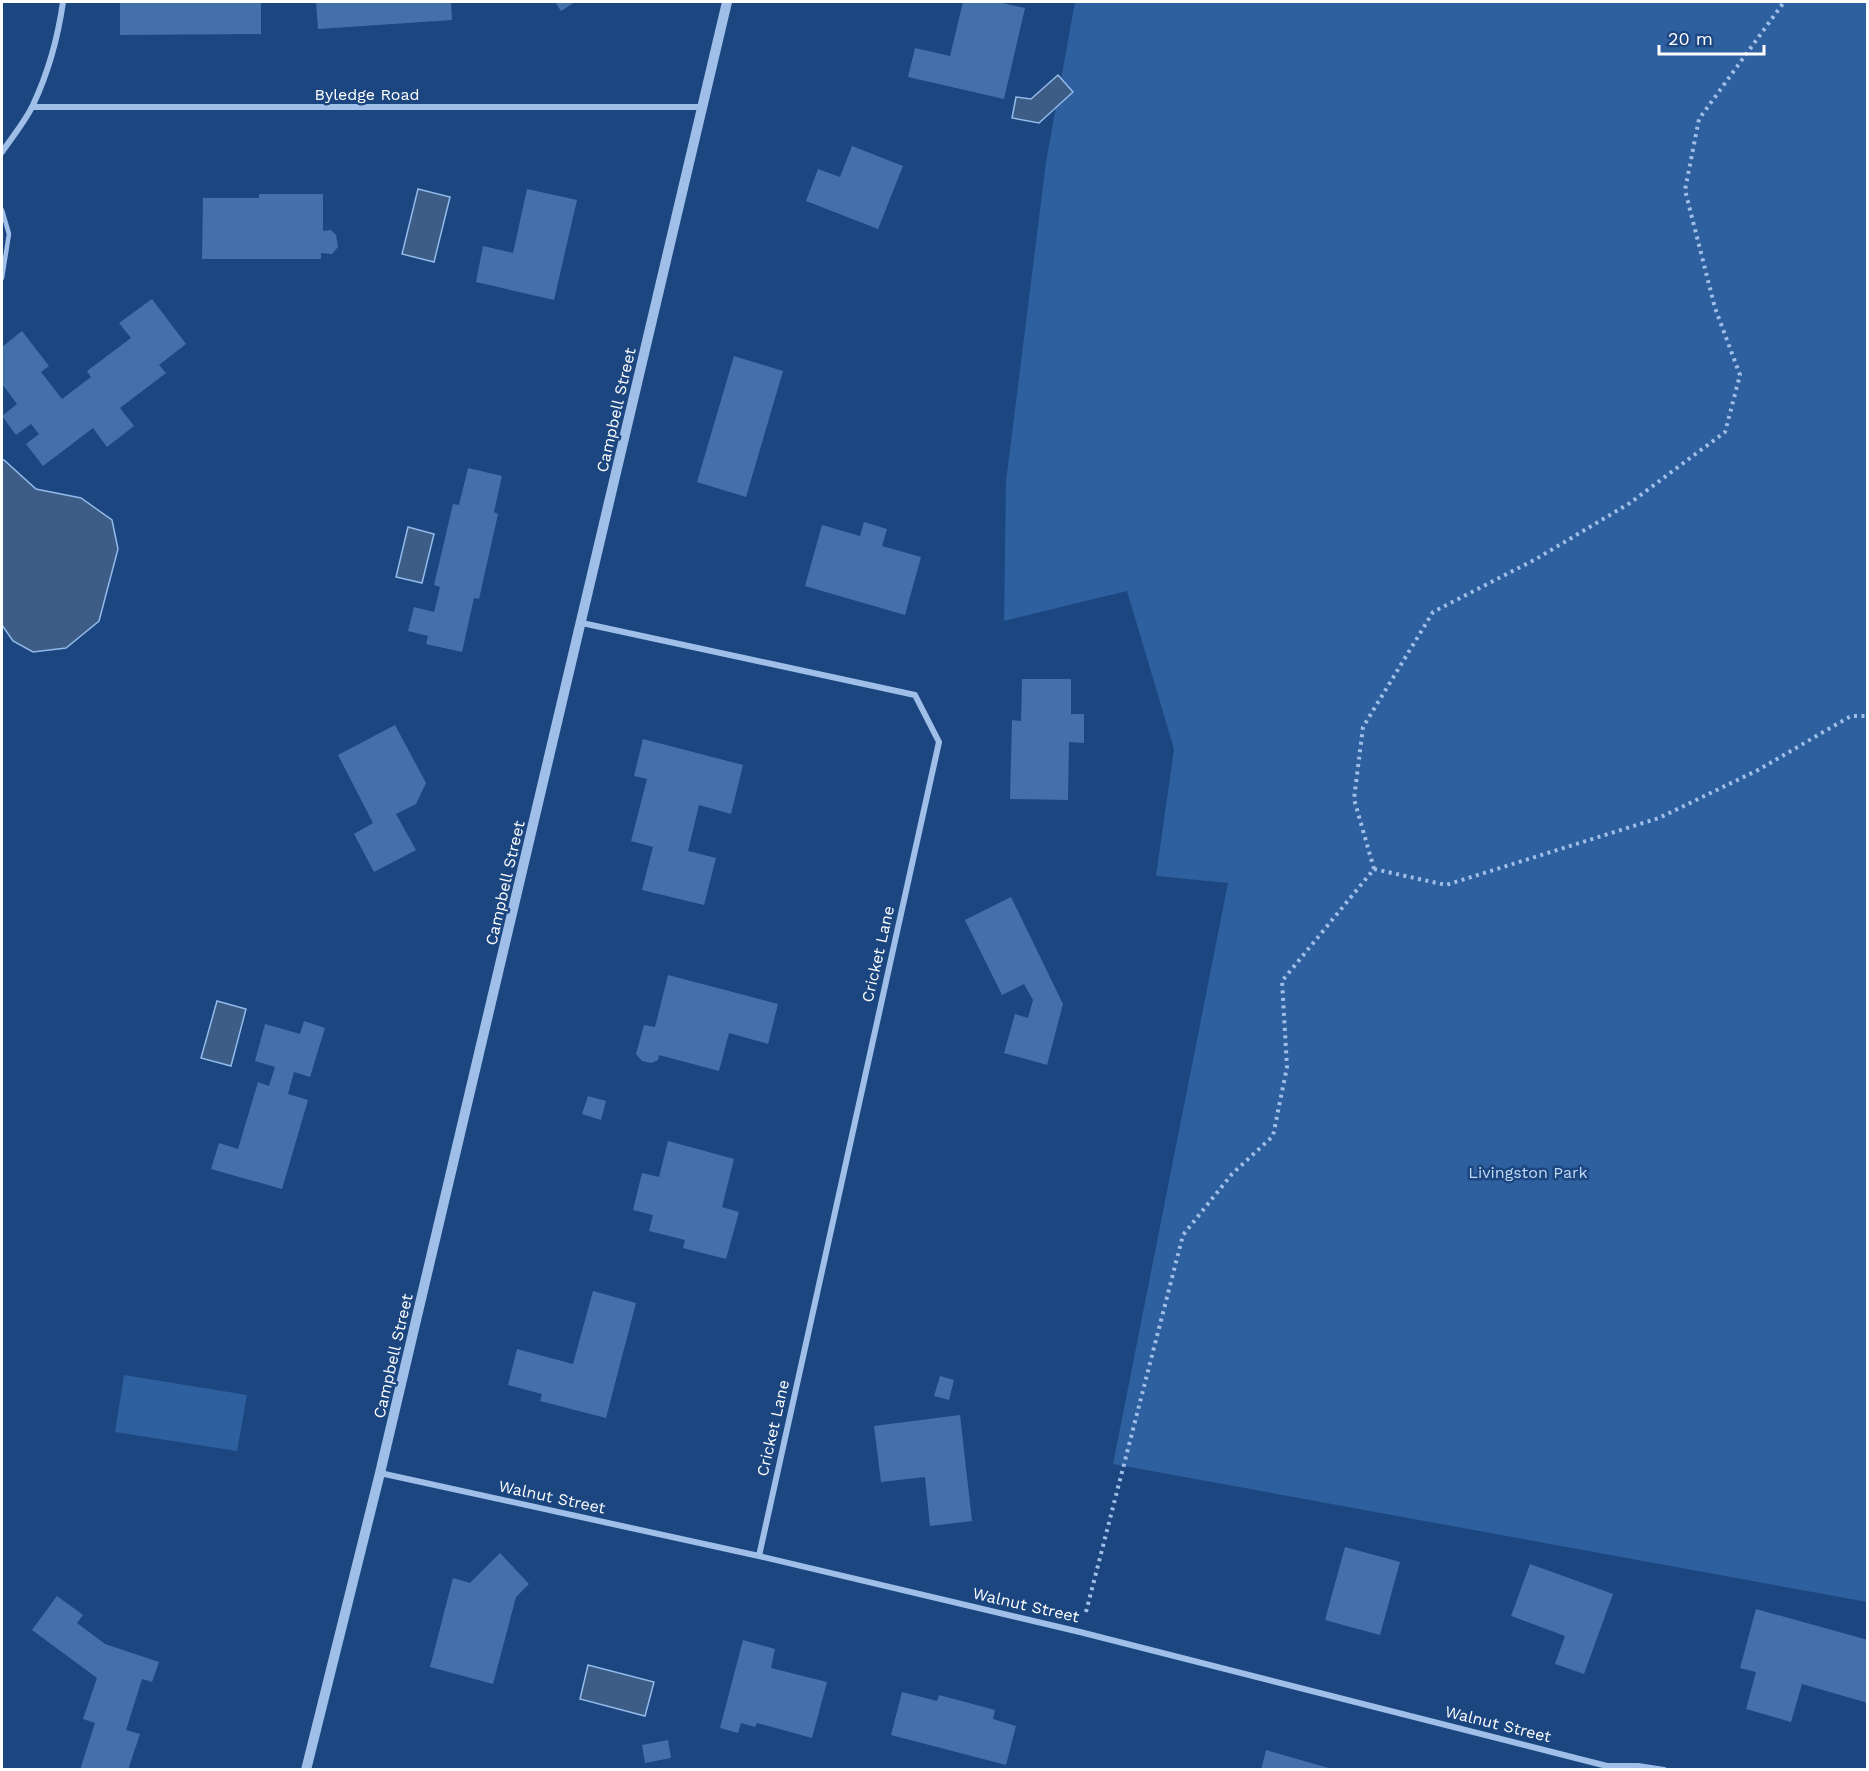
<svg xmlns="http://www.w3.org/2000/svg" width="1869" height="1771" viewBox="0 0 1869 1771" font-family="'Work Sans',sans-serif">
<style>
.green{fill:#2e5f9e}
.water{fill:#3d5d87;stroke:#92baeb;stroke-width:1.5}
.building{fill:#4470a9}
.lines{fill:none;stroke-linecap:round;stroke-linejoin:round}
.path{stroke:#9fbfe9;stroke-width:4;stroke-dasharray:3 4.5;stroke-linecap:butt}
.service{stroke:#9fbfe9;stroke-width:4.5}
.minor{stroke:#9fbfe9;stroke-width:6}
.tertiary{stroke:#9fbfe9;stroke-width:10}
.labels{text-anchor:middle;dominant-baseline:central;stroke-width:5;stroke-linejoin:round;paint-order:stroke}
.street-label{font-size:16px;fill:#fff;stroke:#1c467f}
.park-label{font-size:16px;fill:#c3daf7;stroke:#1c467f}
</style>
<rect width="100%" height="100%" fill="#1c467f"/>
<path class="green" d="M 1075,2 L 1867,2 L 1867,1602 L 1113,1464 L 1228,883 L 1156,876 L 1174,749 L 1127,591 L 1004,621 L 1006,481 L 1046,162 Z
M 124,1375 L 247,1395 L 237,1451 L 115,1432 Z"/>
<path class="water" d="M 1058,75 L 1073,92 L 1039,123 L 1012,118 L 1016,97 L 1031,99 Z
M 418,189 L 450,197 L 434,262 L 402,254 Z
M 2,460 L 4,460 L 36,489 L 81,498 L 112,520 L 118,549 L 99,621 L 66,648 L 33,652 L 13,641 L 2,625 Z
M 408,527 L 434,534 L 422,583 L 396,577 Z
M 217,1001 L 246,1009 L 231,1066 L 201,1058 Z
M 588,1665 L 654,1682 L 645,1716 L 580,1699 Z"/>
<path class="building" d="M 120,2 L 261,2 L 261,34 L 120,35 Z
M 316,2 L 451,2 L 452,20 L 318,29 Z
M 555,2 L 575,2 L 561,11 Z
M 963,2 L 997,2 L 1025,8 L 1004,99 L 908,77 L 915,48 L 950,56 Z
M 852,146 L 903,166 L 878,229 L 806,201 L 818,169 L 840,177 Z
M 527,189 L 577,200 L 554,300 L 476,282 L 483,246 L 513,253 Z
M 259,194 L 323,194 L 323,231 L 331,230 L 336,235 L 338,247 L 332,254 L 321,253 L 321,259 L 202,259 L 203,198 L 259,198 Z
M 152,299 L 186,344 L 159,365 L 166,373 L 120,408 L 134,426 L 107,447 L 93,428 L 43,466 L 26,444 L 39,434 L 31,424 L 16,435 L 2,416 L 17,404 L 2,384 L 2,347 L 22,331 L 49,366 L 41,372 L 62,399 L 91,377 L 87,371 L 131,338 L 119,323 Z
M 734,356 L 783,371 L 746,497 L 697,482 Z
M 468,468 L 502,476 L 494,512 L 498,514 L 479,599 L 474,598 L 462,652 L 426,644 L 428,636 L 408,631 L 414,607 L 434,612 L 440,587 L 434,585 L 453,504 L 459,505 Z
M 864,522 L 887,529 L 882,546 L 921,557 L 905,615 L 805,586 L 822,525 L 860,536 Z
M 1022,679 L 1071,679 L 1071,714 L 1084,714 L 1084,743 L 1069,742 L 1068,800 L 1010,799 L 1012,720 L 1021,721 Z
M 395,725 L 426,783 L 416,804 L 396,814 L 416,850 L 374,872 L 354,834 L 373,823 L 338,755 Z
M 643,739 L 743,765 L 731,814 L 699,805 L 688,851 L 716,858 L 704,905 L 642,890 L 653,847 L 631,841 L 647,779 L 634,776 Z
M 1011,897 L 1063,1004 L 1047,1065 L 1004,1053 L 1015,1014 L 1028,1018 L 1033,1000 L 1024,984 L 1002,995 L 965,920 Z
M 668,975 L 778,1004 L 768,1044 L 729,1033 L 719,1071 L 659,1055 L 658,1060 L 651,1063 L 642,1061 L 636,1054 L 644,1025 L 655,1027 Z
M 304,1021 L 325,1028 L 310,1077 L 294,1072 L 288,1094 L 308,1100 L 282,1189 L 211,1169 L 219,1143 L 238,1149 L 258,1082 L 269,1086 L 275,1067 L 255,1061 L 265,1024 L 300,1034 Z
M 588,1096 L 606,1101 L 601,1120 L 582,1114 Z
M 668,1141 L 734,1159 L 722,1207 L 739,1212 L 726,1259 L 683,1248 L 685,1240 L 649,1231 L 653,1215 L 633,1210 L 642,1173 L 659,1177 Z
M 593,1291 L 636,1303 L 606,1418 L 540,1401 L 542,1394 L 508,1385 L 517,1349 L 573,1364 Z
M 940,1376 L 954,1380 L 949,1400 L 934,1396 Z
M 960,1415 L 972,1521 L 930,1526 L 925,1477 L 881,1482 L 874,1426 Z
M 1345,1547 L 1400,1562 L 1380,1635 L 1325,1620 Z
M 500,1553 L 529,1584 L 516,1597 L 493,1684 L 430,1667 L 453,1578 L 470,1583 Z
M 1530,1564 L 1613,1594 L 1584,1674 L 1555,1664 L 1565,1636 L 1511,1616 Z
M 57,1596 L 83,1615 L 77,1623 L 105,1644 L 159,1662 L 152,1682 L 142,1679 L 126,1730 L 140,1734 L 128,1770 L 80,1770 L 95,1723 L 83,1719 L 97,1678 L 32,1630 Z
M 1756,1609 L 1868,1640 L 1868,1703 L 1802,1684 L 1791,1722 L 1746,1709 L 1756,1672 L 1740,1668 Z
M 743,1640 L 775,1649 L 771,1668 L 827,1682 L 812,1738 L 757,1723 L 755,1727 L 741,1723 L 738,1733 L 720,1728 Z
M 902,1692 L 937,1701 L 939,1695 L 995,1710 L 993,1719 L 1016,1726 L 1006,1765 L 891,1735 Z
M 668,1740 L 671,1758 L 645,1763 L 642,1745 Z
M 1266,1750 L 1332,1769 L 1332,1770 L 1261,1770 Z"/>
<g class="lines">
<path class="path" d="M 1374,869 L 1354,799 L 1363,727 L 1433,612 L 1536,559 L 1630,503 L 1725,432 L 1740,375 L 1715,308 L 1685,190 L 1699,119 L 1784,2
M 1086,1612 L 1183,1235 L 1232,1174 L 1273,1136 L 1287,1067 L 1282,981 L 1374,869 L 1446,885 L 1659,818 L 1758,770 L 1851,716 L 1868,716"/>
<path class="service" d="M 2,210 L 9,234 L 2,278"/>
<path class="minor" d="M 32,107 L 702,107
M 2,152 C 12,137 25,122 33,105 C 48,73 58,37 63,2
M 582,623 L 915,695 L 939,742 L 759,1556
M 380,1473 L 759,1556 L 1080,1632 L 1607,1766 L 1638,1766 L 1664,1770"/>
<path class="tertiary" d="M 306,1770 L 380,1473 L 727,2"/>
</g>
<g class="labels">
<g class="street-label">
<text x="367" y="94">Byledge Road</text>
<text transform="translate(616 410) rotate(-77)">Campbell Street</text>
<text transform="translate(505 883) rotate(-77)">Campbell Street</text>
<text transform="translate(878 954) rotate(-77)">Cricket Lane</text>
<text transform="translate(393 1356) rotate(-77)">Campbell Street</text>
<text transform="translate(773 1428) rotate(-77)">Cricket Lane</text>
<text transform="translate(552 1497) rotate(12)">Walnut Street</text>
<text transform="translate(1026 1605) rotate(13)">Walnut Street</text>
<text transform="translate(1498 1724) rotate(14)">Walnut Street</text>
</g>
<g class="park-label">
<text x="1528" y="1172">Livingston Park</text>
</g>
</g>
<rect width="1869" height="1771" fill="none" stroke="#ffffff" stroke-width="6"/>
<path d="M1659 45v9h105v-9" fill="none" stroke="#ffffff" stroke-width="3"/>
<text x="1668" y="45" font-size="18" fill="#ffffff" stroke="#1c467f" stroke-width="4.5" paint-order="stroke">20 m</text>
</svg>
